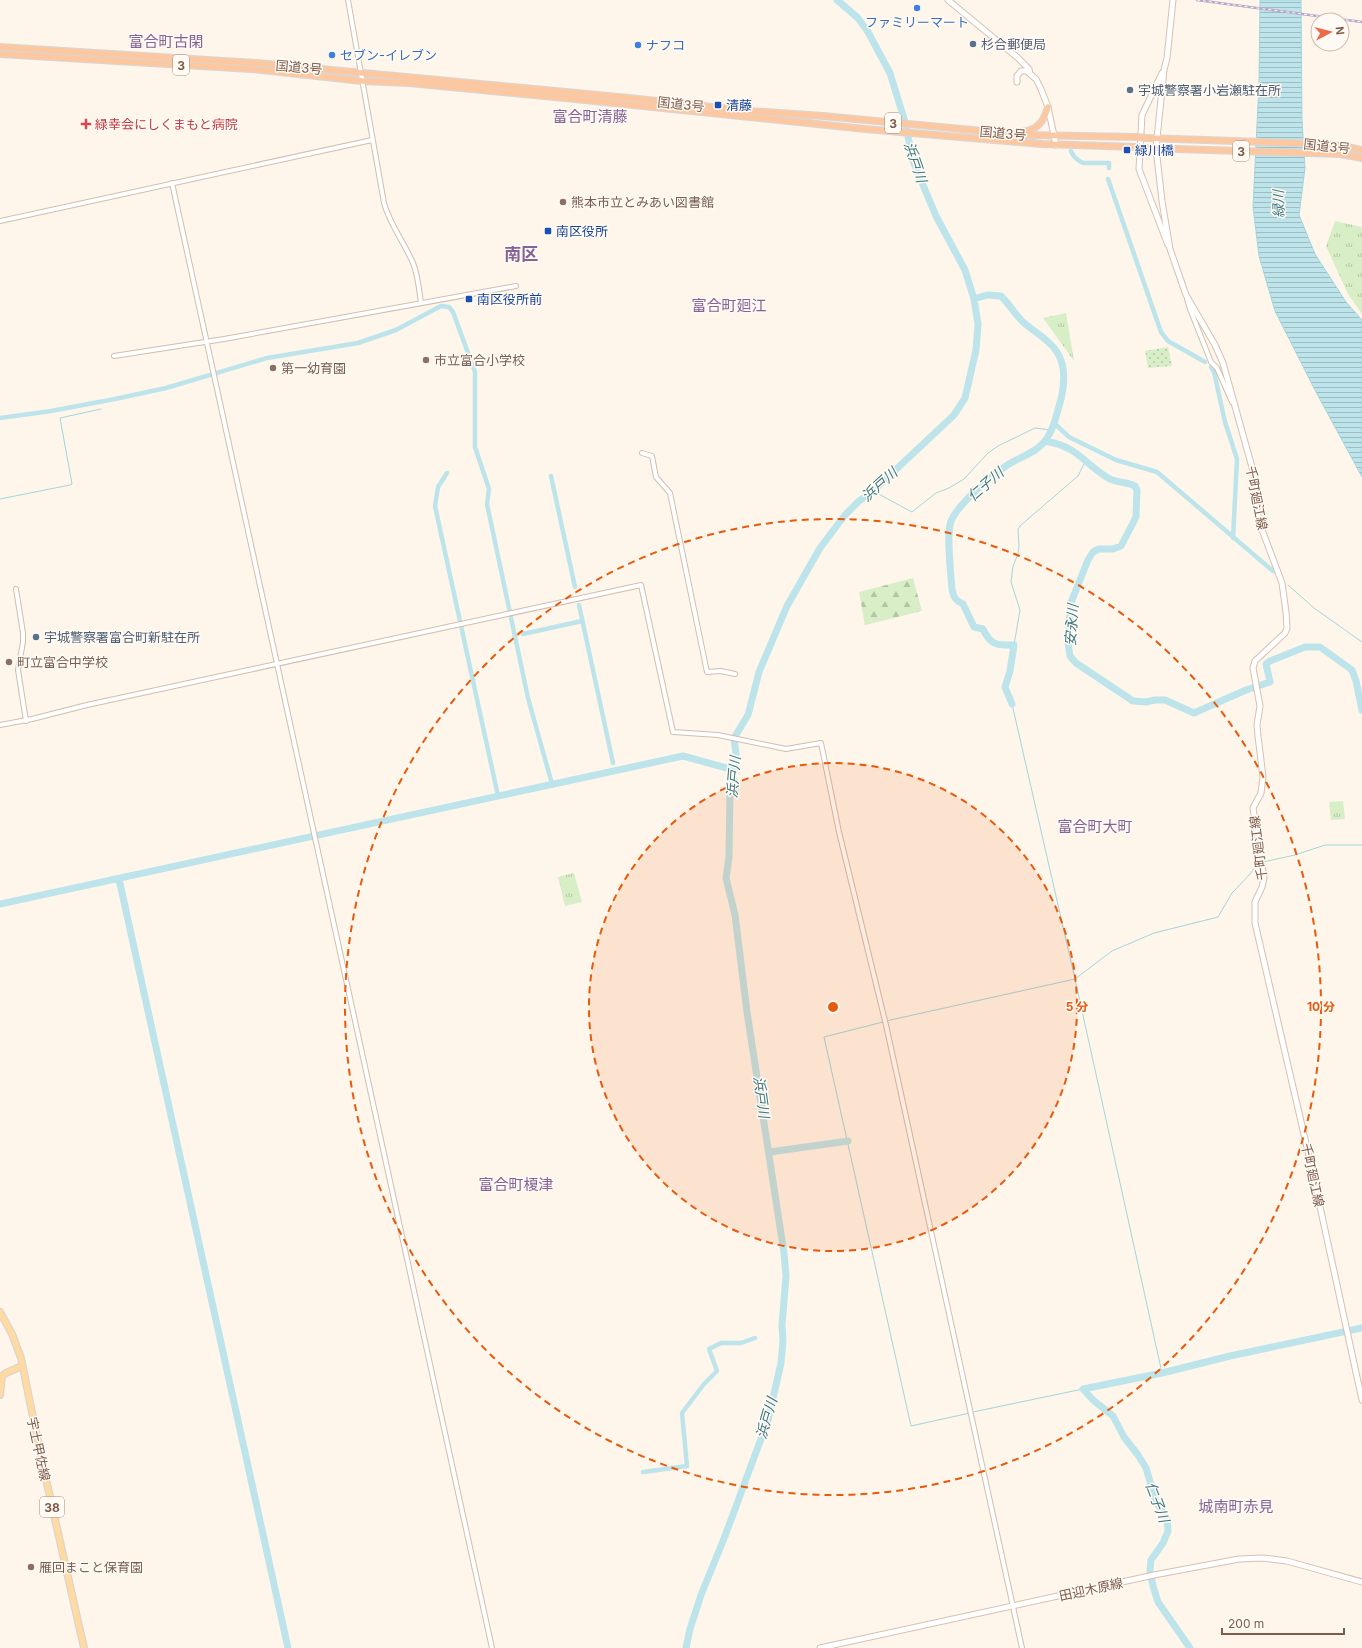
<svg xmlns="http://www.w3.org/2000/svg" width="1362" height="1648" viewBox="0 0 1362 1648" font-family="Inter,'Noto Sans JP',sans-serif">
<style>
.grass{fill:url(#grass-dots)}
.forest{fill:url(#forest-firs)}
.park{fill:url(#park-tufts)}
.water{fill:url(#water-rules);stroke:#a2d5dd}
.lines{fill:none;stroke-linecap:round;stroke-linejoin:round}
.stream{stroke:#a2d5dd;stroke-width:1}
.canal{stroke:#bde4ea;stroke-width:4.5}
.river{stroke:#bde4ea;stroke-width:7}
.tertiary-casing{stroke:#d2bdae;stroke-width:6}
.secondary-casing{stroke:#d8c0ae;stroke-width:7}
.primary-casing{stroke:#ddd4d0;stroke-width:8}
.trunk-casing{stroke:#ddd4d0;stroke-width:8}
.tertiary{stroke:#fff;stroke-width:4}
.secondary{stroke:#fff;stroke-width:5}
.primary{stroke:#ffdaa1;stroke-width:5.5}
.trunk{stroke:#fdc8a0;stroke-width:5.5}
.rail-casing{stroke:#b9a6cb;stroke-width:2.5}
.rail{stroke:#fffaf3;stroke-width:1;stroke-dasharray:3;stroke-linecap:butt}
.trunk-bridge-casing{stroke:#ddd4d0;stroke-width:8;stroke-linecap:butt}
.trunk-bridge{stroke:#fdc8a0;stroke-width:5.5}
.ring{fill:none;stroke:#e8590c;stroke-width:2;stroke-dasharray:7 5}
.shop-dot{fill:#3f7fe0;stroke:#fffaf3;stroke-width:1.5}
.service-dot{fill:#5c6f8a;stroke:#fffaf3;stroke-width:1.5}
.transit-dot{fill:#1a4fb4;stroke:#fffaf3;stroke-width:1.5}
.health-dot{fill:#e0444e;stroke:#fffaf3;stroke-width:1.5}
.education-dot{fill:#8d6e63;stroke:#fffaf3;stroke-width:1.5}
.labels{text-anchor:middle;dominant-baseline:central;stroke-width:3;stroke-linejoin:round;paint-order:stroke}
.shield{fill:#fffaf3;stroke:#a38b7d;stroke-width:1}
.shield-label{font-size:12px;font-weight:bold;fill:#7c5b4b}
.shop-label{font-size:13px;fill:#366cbe;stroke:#fffaf3;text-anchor:start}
.service-label{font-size:13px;fill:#4e5e75;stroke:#fffaf3;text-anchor:start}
.street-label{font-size:13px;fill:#7c5b4b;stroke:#fffaf3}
.transit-label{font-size:13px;fill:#164399;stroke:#fffaf3;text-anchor:start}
.health-label{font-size:13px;fill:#be3a42;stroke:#fffaf3;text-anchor:start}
.education-label{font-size:13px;fill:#785e54;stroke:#fffaf3;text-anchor:start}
.water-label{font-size:14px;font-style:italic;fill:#3c7882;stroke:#fffaf3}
.quarter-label{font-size:15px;fill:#856397;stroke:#fffaf3}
.district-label{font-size:17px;font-weight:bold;fill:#856397;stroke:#fffaf3}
.centre{fill:#e8590c;stroke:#fffaf3;stroke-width:2}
.ring-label{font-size:12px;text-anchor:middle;font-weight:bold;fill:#e8590c;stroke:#fffaf3;stroke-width:3;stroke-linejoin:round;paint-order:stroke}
</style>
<defs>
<pattern id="grass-dots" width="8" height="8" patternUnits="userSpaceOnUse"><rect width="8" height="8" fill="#d8eec7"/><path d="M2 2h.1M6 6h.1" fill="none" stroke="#b4c4a4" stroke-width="1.8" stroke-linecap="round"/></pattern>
<pattern id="forest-firs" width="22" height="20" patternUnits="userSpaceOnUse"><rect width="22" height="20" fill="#d8eec7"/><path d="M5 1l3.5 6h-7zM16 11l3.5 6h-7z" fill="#b4c4a4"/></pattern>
<pattern id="park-tufts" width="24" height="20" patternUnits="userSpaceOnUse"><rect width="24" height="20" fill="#d8eec7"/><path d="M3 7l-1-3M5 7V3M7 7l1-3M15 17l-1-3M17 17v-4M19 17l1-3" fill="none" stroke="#b4c4a4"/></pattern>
<pattern id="water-rules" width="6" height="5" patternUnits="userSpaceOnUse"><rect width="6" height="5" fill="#bde4ea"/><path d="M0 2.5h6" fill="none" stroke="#9fbcc0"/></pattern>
</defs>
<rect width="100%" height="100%" fill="#fef6eb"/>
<path class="grass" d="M 1168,347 L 1172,366 L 1148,368 L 1145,351 Z"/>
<path class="forest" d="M 913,578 L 922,611 L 865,625 L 859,592 Z"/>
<path class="park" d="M 1335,221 L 1362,227 L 1362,314 L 1348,294 L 1326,246 Z
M 1066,313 L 1074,361 L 1043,318 Z
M 1343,801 L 1345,819 L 1331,820 L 1329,802 Z
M 574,873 L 582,902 L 565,906 L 558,877 Z"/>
<path class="water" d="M 1260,0 L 1301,0 L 1302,120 L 1305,168 L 1299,215 L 1315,254 L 1346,302 L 1362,320 L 1362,477 L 1316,392 L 1275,311 L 1259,256 L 1253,207 L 1259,83 Z"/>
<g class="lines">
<path class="stream" d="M 873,491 L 912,512 L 936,493 L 949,488 L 964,479 L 988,453 L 998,446 L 1035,428 L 1051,430
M 0,499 L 70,485 L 72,484 L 60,418 L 101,409
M 1288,585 L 1314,608 L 1362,642
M 1014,645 L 1020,610 L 1011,582 L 1013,566 L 1018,554 L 1019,546 L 1018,529 L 1021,525 L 1078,476 L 1086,460
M 1012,704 L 1075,979 L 1162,1373
M 1263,862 L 1295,855 L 1325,845 L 1362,845
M 886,1021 L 1075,979 L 1112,951 L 1154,933 L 1218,917 L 1232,893 L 1251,873 L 1257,864 L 1260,863
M 883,1022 L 824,1037 L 911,1426 L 970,1413
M 973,1412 L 1083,1389"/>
<path class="canal" d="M 1071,151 C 1073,157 1077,160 1083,163 L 1109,163 L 1109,168
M 1108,179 L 1161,332 L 1168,341 L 1205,362
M 1211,367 L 1214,372 L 1225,422 L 1237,459 L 1233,538
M 0,418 L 51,411 L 115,399 L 166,388 L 267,358 L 358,343 L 396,330 L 441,306 L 449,307 L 453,312 L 475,372 L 475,447 L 489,489 L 487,504 L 528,698 L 552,784
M 1054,423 L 1069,437 L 1116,460 L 1157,472 L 1273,571
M 447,473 L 438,487 L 435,506 L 498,796
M 551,476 L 575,587
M 579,605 L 613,763
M 523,634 L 582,621
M 643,1472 L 687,1466 L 682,1413 L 704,1384 L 717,1371 L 709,1349 L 721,1343 L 741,1343 L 755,1338"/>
<path class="river" d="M 974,299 L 987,295 L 1001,296 C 1009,304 1015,314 1023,322 C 1034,332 1049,339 1057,352 C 1066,366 1065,382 1061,399 C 1057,413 1054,429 1045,441 C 1037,452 1020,457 1009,464 C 993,474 958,504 951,521 C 946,534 951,574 952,590 C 954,598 956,601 963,604 L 974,627 L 983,629 C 991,646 997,645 1014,645 L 1010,671 L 1005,687 L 1012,704
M 1045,441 C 1079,447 1082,462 1108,478 C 1117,483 1127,482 1135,486 L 1137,490 L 1136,517 L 1121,546 L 1113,549 L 1099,549 L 1093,552 L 1088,560 L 1072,600 L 1070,607 L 1068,643 L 1070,656 L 1076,663 L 1133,701 L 1146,702 L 1155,700 L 1165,700 L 1194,713 L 1246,690 L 1270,682 L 1266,664 L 1270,661 L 1305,647 L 1320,647 L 1352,670 L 1356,681 L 1362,710
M 119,879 L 288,1648
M 0,904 L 683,756 L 734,770
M 770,1152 L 848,1141
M 686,1648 L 690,1629 L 701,1595 L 725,1536 L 768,1420 L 781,1363 L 783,1341 L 782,1325 L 786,1276 L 784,1253 L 747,1012 L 735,915 L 726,878 L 729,857 L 730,791 L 736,754 L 734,738 L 748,715 L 759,672 L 787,606 L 820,548 L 845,515 L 859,501 L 873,491 L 954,415 L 965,398 L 976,350 L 978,324 L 974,299 L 965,270 L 936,216 L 913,161 L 905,122 L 890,73 L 868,32 L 858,18 L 837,0
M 1190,1648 L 1158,1602 L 1153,1586 L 1150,1570 L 1151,1560 L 1163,1543 L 1168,1531 L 1167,1518 L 1156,1502 L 1146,1468 L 1138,1455 L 1124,1437 L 1113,1416 L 1093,1400 L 1083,1389 L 1162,1373 L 1230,1356 L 1362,1328"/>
<defs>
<path id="tertiary" d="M 348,0 L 384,203 C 390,225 404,242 413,263 C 418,275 419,289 421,303
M 172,183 L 492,1648
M 0,221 L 372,140
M 1187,299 L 1190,309 L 1211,362 L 1217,368 L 1232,402
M 114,356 L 224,339 L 516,286
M 642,453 L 652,456 L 656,477 L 670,493 L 707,672 L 721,671 L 735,674
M 16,589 L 23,633 L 23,642 L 18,670 L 26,721
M 0,725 L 32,719 L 87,705 L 641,585 L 673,732 L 718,735 L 786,749 L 821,743 L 839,832 L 886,1025 L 1022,1648"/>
<path id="secondary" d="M 948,0 L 1018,58 L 1029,69 L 1030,74 L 1036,79 L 1041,89 L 1048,107 L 1056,145
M 1173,0 L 1167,58 L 1164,70 L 1156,148 L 1162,201 L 1170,249 L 1186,295 L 1215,345 L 1223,363 L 1255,478 L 1257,511 L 1261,527 L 1282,583 L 1286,612 L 1287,628 L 1285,633 L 1255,661 L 1253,668 L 1260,706 L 1257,725 L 1258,736 L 1263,777 L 1261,793 L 1253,808 L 1264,878 L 1262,887 L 1255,902 L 1255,923 L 1309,1156 L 1362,1400
M 1162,73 L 1142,115 L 1139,169 L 1168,245
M 1017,82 L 1017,76 L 1021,71 L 1027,71 L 1030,74
M 820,1648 L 1154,1575 L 1239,1559 L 1263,1558 L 1287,1561 L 1362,1582"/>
<path id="primary" d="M 0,1312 L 12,1334 L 21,1358 L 41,1457 L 84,1648
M 0,1395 L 2,1376 L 6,1373 L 22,1366"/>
<path id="trunk" d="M 0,47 L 257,63 L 629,98 L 749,111 L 823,116 L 1026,135 L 1137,137
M 0,54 L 251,69 L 362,81 L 409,83 L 575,99 L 865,129 L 1042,144 L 1137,147
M 1022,132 C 1038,130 1044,121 1048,107
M 1146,138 L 1320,144 L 1343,146 L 1362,150
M 1146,148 L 1340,154 L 1362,158"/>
</defs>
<use href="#tertiary" class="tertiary-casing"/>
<use href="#secondary" class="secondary-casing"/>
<use href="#primary" class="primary-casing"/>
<use href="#trunk" class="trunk-casing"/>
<use href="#tertiary" class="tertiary"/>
<use href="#secondary" class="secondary"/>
<use href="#primary" class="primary"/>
<use href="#trunk" class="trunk"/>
<defs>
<path id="rail" d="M 1197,0 L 1362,22"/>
</defs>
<use href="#rail" class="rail-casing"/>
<use href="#rail" class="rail"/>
<defs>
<path id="trunk-bridge" d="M 1137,137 L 1146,138
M 1137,147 L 1146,148"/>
</defs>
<use href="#trunk-bridge" class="trunk-bridge-casing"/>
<use href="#trunk-bridge" class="trunk-bridge"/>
</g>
<circle cx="833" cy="1007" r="244" fill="#e8590c" fill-opacity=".12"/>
<g class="ring">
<circle cx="833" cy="1007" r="244"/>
<circle cx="833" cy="1007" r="488"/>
</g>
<g class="shop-dot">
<circle cx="917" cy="8" r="4"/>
<circle cx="638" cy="45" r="4"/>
<circle cx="332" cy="55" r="4"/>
</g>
<g class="service-dot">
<circle cx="973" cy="44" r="4"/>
<circle cx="1130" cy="90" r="4"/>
<circle cx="36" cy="637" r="4"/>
</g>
<g class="transit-dot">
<rect x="714" y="101" width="8" height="8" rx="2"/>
<rect x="1123" y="146" width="8" height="8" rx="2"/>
<rect x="544" y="227" width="8" height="8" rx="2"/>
<rect x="465" y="295" width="8" height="8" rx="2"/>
</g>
<path class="health-dot" d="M84 118h4v4h4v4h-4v4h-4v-4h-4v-4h4z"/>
<g class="education-dot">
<circle cx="563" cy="202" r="4"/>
<circle cx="426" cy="360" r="4"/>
<circle cx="273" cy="368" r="4"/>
<circle cx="9" cy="662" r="4"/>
<circle cx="31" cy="1567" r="4"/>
</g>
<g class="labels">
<g class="shield">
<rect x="173" y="55" width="16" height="20" rx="3"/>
<rect x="885" y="113" width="16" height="20" rx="3"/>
<rect x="1233" y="141" width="16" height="20" rx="3"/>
<rect x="40" y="1497" width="24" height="20" rx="3"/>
</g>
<g class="shield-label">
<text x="181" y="65">3</text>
<text x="893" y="123">3</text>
<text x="1241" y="151">3</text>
<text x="52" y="1507">38</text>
</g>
<g class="shop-label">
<text x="917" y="22" text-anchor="middle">ファミリーマート</text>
<text x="646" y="45">ナフコ</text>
<text x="340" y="55">セブン-イレブン</text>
</g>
<g class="service-label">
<text x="981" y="44">杉合郵便局</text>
<text x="1138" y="90">宇城警察署小岩瀬駐在所</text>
<text x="44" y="637">宇城警察署富合町新駐在所</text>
</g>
<g class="street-label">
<text transform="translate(299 67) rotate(5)">国道3号</text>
<text transform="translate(681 104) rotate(6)">国道3号</text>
<text transform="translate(1003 133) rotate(5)">国道3号</text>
<text transform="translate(1327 146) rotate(6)">国道3号</text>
<text transform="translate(1257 498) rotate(79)">千町廻江線</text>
<text transform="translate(1258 848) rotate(-97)">千町廻江線</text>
<text transform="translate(1313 1175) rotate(78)">千町廻江線</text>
<text transform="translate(39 1449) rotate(78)">宇土甲佐線</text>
<text transform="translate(1091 1589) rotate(-12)">田迎木原線</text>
</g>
<g class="transit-label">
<text x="726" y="105">清藤</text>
<text x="1135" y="150">緑川橋</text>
<text x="556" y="231">南区役所</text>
<text x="477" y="299">南区役所前</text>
</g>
<g class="health-label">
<text x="95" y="124">緑幸会にしくまもと病院</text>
</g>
<g class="education-label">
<text x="571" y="202">熊本市立とみあい図書館</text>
<text x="434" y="360">市立富合小学校</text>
<text x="281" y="368">第一幼育園</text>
<text x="17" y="662">町立富合中学校</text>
<text x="39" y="1567">雁回まこと保育園</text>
</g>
<g class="water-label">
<text transform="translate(916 162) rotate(71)">浜戸川</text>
<text transform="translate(1278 204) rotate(-91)">緑川</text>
<text transform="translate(879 484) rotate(-42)">浜戸川</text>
<text transform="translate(985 484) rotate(-41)">仁子川</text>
<text transform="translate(1071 625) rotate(-86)">安永川</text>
<text transform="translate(733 777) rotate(-85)">浜戸川</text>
<text transform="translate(762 1097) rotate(82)">浜戸川</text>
<text transform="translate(766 1418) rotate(-74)">浜戸川</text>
<text transform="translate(1158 1502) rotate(69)">仁子川</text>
</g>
<g class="quarter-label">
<text x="166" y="41">富合町古閑</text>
<text x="590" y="116">富合町清藤</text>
<text x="729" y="305">富合町廻江</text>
<text x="1095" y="826">富合町大町</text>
<text x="516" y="1184">富合町榎津</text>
<text x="1236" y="1506">城南町赤見</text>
</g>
<g class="district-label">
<text x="521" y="254">南区</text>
</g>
</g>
<circle cx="833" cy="1007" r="6" class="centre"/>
<g class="ring-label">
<text x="1077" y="1011">5 分</text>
<text x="1321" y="1011">10 分</text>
</g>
<g transform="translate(1330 32) rotate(83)"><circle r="19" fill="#fffaf3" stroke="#cbbab0"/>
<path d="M0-3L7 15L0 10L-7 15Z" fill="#ef6a49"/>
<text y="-6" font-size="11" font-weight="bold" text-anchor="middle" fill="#7c5b4b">N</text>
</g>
<path d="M1222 1628v6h122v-6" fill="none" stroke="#7c5b4b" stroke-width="2"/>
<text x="1228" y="1628" font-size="12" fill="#7c5b4b" stroke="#fffaf3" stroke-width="3" paint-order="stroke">200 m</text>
</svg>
